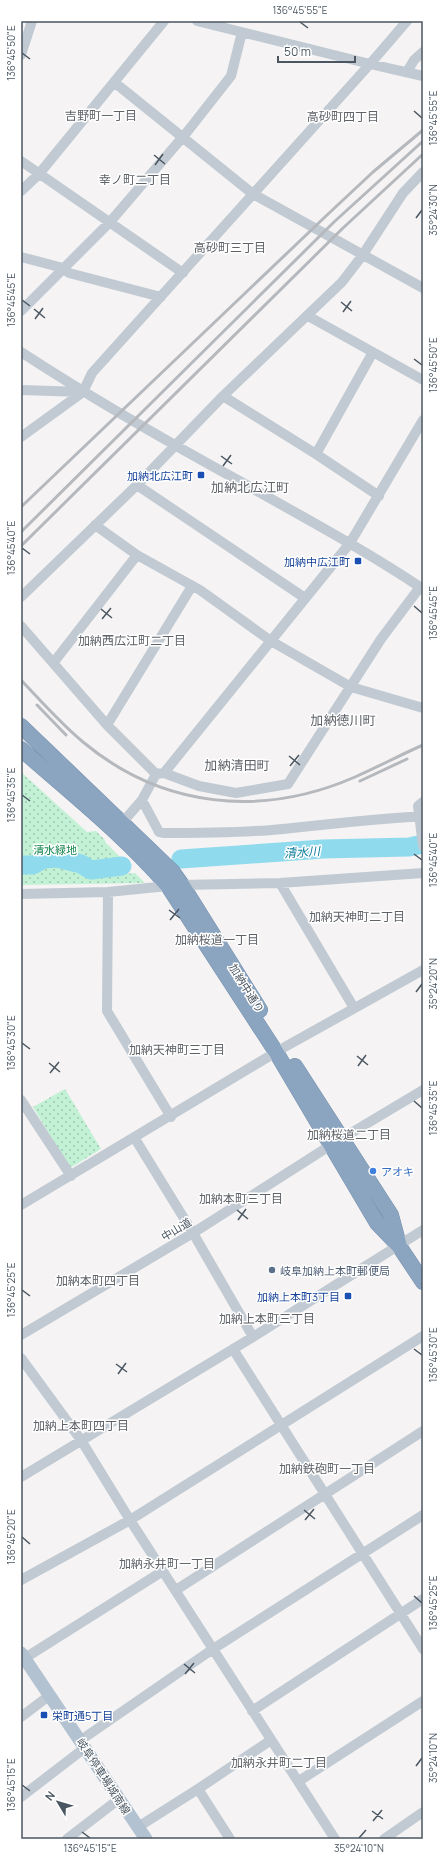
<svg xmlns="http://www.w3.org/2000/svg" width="444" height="1860" viewBox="0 0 444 1860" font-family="Manrope,'Noto Sans JP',sans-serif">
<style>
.park{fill:url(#park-dots)}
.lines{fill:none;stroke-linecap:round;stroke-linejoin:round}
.river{stroke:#90daee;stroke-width:19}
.highway-casing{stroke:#7690ad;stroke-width:16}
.minor{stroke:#c1cad2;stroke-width:10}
.major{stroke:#b3c2d1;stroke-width:13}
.highway{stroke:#8ba5c1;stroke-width:15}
.rail{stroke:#b5b8bd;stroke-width:3}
.ticks{fill:none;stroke:#4a5661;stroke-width:1.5}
.transit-dot{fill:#1a4fb4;stroke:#fff;stroke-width:1.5}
.shop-dot{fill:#3f7fe0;stroke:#fff;stroke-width:1.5}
.service-dot{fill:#5c6f8a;stroke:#fff;stroke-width:1.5}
.labels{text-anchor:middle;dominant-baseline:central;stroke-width:3;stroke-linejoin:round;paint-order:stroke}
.transit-label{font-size:11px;fill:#164399;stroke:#fff;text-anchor:end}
.park-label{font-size:11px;fill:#17864f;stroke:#fff}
.street-label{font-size:11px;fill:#4a5661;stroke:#fff}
.shop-label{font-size:11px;fill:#366cbe;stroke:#fff;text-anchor:start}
.service-label{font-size:11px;fill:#4e5e75;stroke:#fff;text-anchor:start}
.neighbourhood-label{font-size:12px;fill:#5f6368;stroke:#fff}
.water-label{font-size:12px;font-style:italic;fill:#0c7c9b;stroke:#fff}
.quarter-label{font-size:13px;fill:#5f6368;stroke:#fff}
.neatline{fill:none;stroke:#4a5661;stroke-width:1.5}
.ticks-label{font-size:10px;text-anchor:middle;fill:#4a5661}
</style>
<defs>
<pattern id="park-dots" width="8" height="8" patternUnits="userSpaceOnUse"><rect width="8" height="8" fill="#c3f1d5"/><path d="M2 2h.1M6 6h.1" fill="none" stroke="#a0c6b0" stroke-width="1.8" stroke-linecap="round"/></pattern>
</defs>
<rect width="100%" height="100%" fill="#f5f3f3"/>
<path class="park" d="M 21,772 L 87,832 L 96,831 L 105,840 L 105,842 L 121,858 L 123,874 L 135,873 L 145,883 L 21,885 Z
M 65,1089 L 101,1149 L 70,1168 L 33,1107 Z"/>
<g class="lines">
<path class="river" d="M 181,859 L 323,849 L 409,847 L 423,844
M 21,865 L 33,865 L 44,859 L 57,858 L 81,864 L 91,870 L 122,866"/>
<defs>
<path id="highway" d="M 21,726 L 172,871 L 182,885 L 260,1010
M 21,749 C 71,793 124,835 168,886 L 276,1052 L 377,1223 L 399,1246 L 423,1282
M 295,1066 L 391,1215 L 399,1245"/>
</defs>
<use href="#highway" class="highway-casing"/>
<path class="minor" d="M 197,21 L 370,64 L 423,76
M 21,55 L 32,21
M 407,72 L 414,60 L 423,52
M 114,82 L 253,194 L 423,288
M 21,161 L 183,273
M 21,191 L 39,174 L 164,21
M 21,257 L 63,268 L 69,273 L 161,297
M 21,311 L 110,222 L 187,132 L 231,76 L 242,32
M 308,316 L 423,380
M 21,352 C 93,399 168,442 243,483 C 303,517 365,550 423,589
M 21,390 L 83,392
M 223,396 L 316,454 L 379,496
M 21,437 L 83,392 L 92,373 L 370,64 L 407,21
M 316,454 L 373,352
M 137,485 L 305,598
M 95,525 L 137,555 L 200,590 L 271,641 L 351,687 L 423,708
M 21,597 L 137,485 L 223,396 L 342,282 L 362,256 L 403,193 L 423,172
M 21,626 L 107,725 L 156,774 L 164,773 L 199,786 L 236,793 L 288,784 L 381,639 L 420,587
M 54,662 L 137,555
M 107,725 L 192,586
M 164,773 L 350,543 L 423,420
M 142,800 L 159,832 L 163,833 C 203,833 243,833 283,829 C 329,824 376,819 423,816
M 423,802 L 418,806 L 423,846
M 122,823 L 142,800 L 156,774
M 280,883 L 354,1008
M 182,885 L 280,883 L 423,873
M 108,892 L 107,1011 L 171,1117
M 21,894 L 108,892 L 168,886
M 21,1100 L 71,1176
M 134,1137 L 193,1233 L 253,1337
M 21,1205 L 283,1048 L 423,970
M 21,1335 L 193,1233 L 331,1145 L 423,1090
M 233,1349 L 423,1649
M 21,1358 L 81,1440 L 130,1520 L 335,1839
M 21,1477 L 253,1337 L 423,1230
M 21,1580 L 130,1520 L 423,1336
M 176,1590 L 423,1431
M 25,1658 L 163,1571
M 252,1711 L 423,1599
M 21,1717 L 50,1695
M 81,1740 L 213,1649 L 423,1515
M 299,1781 L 423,1701
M 198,1789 L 230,1839
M 21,1797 L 86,1747
M 138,1827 L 198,1789 L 271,1740
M 67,1839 L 119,1799
M 384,1839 L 423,1812"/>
<path class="major" d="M 21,1653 L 146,1839"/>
<use href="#highway" class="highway"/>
<path class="rail" d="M 21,507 L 326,216 L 373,172 L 423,130
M 21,532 L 334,222 L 423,141
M 21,546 L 343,228 L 423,154
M 21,680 C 41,701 60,723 83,742 C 162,808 261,818 355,777 C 378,767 400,755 423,745
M 37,705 L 66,735
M 360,781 L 407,759"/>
</g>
<path class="ticks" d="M 300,22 L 308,28M 22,53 L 30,59M 414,111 L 422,118M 154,155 L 165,164M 155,165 L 163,154M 416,218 L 422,210M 22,300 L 30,306M 341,302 L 352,311M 34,309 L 45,318M 343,312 L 351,301M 35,319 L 43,308M 414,359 L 422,365M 221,456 L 232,464M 223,466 L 231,455M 22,548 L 30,554M 414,606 L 422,613M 101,609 L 112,618M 102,619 L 111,608M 289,756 L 300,765M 290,766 L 299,755M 22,795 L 30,801M 414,854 L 422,860M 169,910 L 180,918M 170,920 L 179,909M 416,992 L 422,984M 22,1043 L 30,1049M 357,1056 L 368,1065M 49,1063 L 60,1072M 358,1066 L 366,1055M 50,1073 L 59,1062M 414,1101 L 422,1108M 237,1210 L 248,1219M 238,1220 L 246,1209M 22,1290 L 30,1296M 414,1349 L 422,1355M 116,1364 L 127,1372M 118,1374 L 126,1363M 304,1510 L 315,1519M 305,1520 L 314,1509M 22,1537 L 30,1544M 414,1596 L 422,1603M 184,1664 L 195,1673M 185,1674 L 194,1663M 416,1766 L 422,1758M 22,1785 L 30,1791M 372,1811 L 383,1819M 373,1821 L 382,1810M 82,1832 L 90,1838M 359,1838 L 366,1830"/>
<g class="transit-dot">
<rect x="197" y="471" width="8" height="8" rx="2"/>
<rect x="354" y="557" width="8" height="8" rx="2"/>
<rect x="344" y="1292" width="8" height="8" rx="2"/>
<rect x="40" y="1711" width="8" height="8" rx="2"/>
</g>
<circle class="shop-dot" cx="373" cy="1171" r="4"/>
<circle class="service-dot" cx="272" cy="1270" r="4"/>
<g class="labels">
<g class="transit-label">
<text x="193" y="475">加納北広江町</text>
<text x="350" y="561">加納中広江町</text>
<text x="340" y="1296">加納上本町3丁目</text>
<text x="52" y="1715" text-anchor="start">栄町通5丁目</text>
</g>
<g class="park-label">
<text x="55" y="849">清水緑地</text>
</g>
<g class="street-label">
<text transform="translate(247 988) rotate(58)">加納中通り</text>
<text transform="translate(176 1229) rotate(-31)">中山道</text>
<text transform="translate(104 1776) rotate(57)">岐阜停車場城南線</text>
</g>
<g class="shop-label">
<text x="381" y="1171">アオキ</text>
</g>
<g class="service-label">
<text x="280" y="1270">岐阜加納上本町郵便局</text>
</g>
<g class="neighbourhood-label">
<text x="101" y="115">吉野町一丁目</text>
<text x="343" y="116">高砂町四丁目</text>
<text x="135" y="179">幸ノ町二丁目</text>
<text x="230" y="247">高砂町三丁目</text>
<text x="132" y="640">加納西広江町二丁目</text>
<text x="357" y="916">加納天神町二丁目</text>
<text x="217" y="939">加納桜道一丁目</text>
<text x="177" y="1049">加納天神町三丁目</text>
<text x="349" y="1134">加納桜道二丁目</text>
<text x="241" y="1198">加納本町三丁目</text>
<text x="98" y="1280">加納本町四丁目</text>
<text x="267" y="1318">加納上本町三丁目</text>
<text x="81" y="1425">加納上本町四丁目</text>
<text x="327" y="1468">加納鉄砲町一丁目</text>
<text x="167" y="1563">加納永井町一丁目</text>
<text x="279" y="1762">加納永井町二丁目</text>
</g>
<g class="water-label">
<text transform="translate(302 852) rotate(-4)">清水川</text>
</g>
<g class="quarter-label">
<text x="250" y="487">加納北広江町</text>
<text x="343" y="720">加納徳川町</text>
<text x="237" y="765">加納清田町</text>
</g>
</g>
<rect width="444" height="1860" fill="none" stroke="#ffffff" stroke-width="44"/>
<g transform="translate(58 1802) rotate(308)" stroke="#ffffff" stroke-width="3" paint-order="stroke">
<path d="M0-3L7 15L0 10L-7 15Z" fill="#4a5661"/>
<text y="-6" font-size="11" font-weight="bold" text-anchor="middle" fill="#4a5661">N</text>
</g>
<path d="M278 56v6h77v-6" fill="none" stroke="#4a5661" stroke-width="2"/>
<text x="284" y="56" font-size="12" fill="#4a5661" stroke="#ffffff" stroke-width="3" paint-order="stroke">50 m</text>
<rect x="22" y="22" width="400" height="1816" class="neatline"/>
<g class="ticks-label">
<text x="300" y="14">136°45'55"E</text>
<text transform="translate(11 53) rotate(-90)" y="4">136°45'50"E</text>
<text transform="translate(433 118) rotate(-90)" y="4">136°45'55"E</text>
<text transform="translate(433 210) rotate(-90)" y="4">35°24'30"N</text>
<text transform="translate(11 300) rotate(-90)" y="4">136°45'45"E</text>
<text transform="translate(433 365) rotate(-90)" y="4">136°45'50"E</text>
<text transform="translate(11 548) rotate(-90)" y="4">136°45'40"E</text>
<text transform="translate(433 613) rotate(-90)" y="4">136°45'45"E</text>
<text transform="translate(11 795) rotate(-90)" y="4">136°45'35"E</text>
<text transform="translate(433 860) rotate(-90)" y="4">136°45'40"E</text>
<text transform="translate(433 984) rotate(-90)" y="4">35°24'20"N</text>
<text transform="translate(11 1043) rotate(-90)" y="4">136°45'30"E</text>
<text transform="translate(433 1108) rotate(-90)" y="4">136°45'35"E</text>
<text transform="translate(11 1290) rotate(-90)" y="4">136°45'25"E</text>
<text transform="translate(433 1355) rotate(-90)" y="4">136°45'30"E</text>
<text transform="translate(11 1537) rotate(-90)" y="4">136°45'20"E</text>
<text transform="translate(433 1603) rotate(-90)" y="4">136°45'25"E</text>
<text transform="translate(433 1758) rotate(-90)" y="4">35°24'10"N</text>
<text transform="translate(11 1785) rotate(-90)" y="4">136°45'15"E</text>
<text x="90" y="1852">136°45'15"E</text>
<text x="359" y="1852">35°24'10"N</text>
</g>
</svg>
